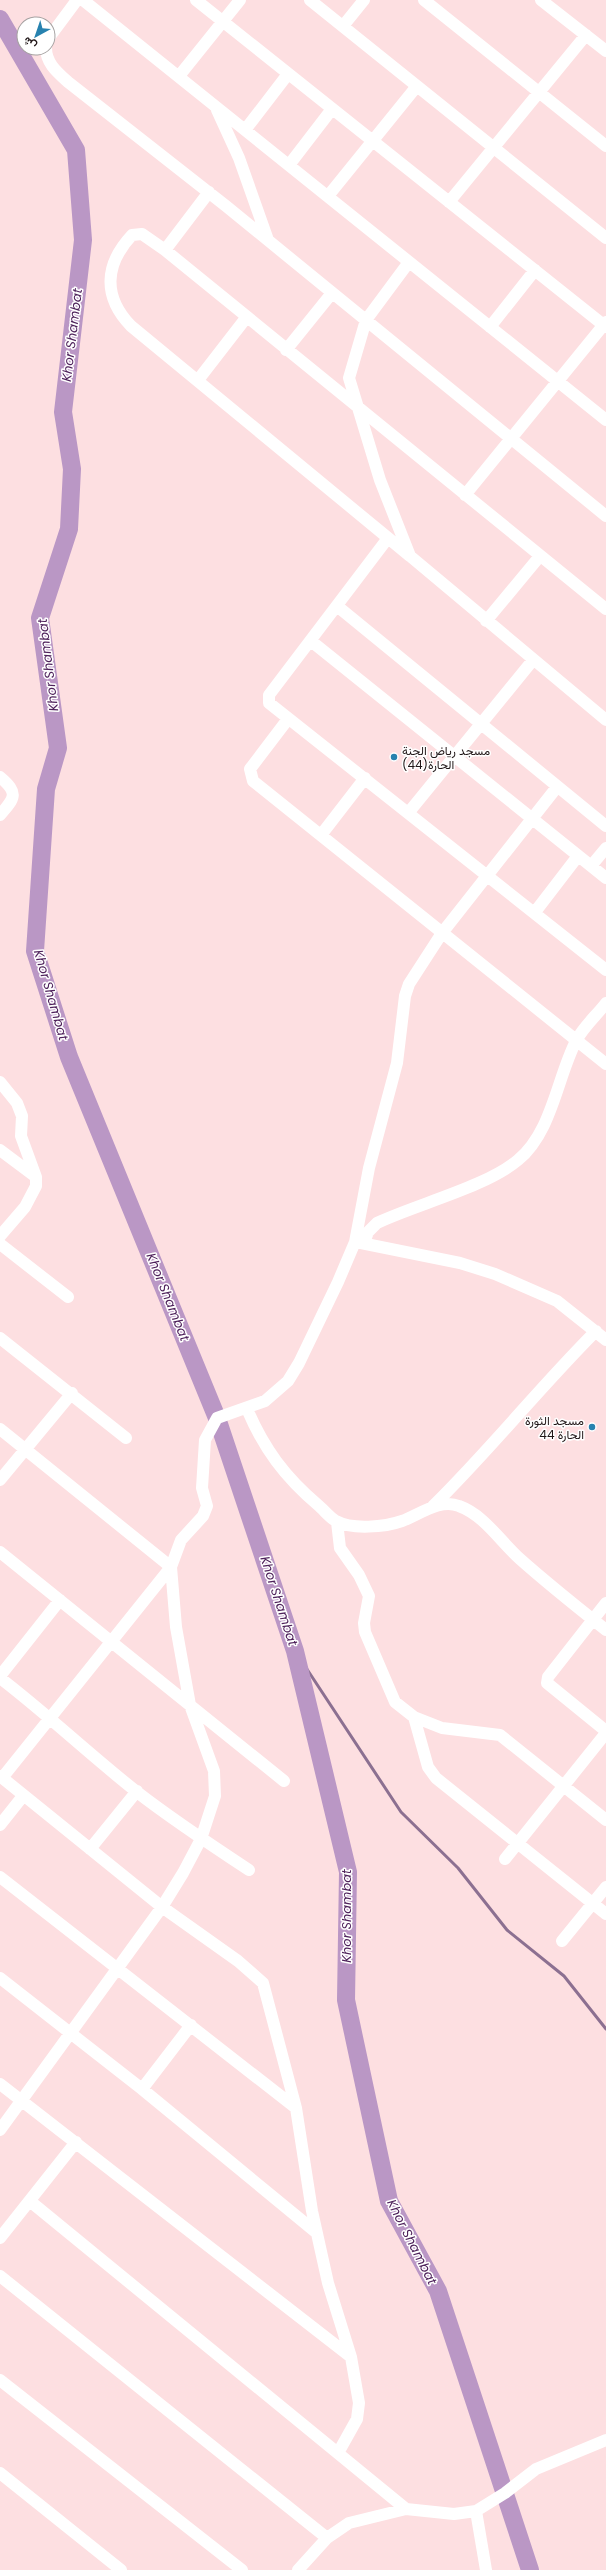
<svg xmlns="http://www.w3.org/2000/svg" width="606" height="2570" viewBox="0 0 606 2570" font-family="Poppins,Vazirmatn,sans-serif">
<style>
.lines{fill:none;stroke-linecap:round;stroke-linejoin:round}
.stream{stroke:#8c7091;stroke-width:3}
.river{stroke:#ba97c5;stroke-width:18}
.minor{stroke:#fff;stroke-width:12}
.poi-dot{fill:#2782af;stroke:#fff;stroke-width:1.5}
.labels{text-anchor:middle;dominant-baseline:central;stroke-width:3;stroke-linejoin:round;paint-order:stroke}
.poi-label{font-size:12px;fill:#201617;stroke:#fff;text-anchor:start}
.water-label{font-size:13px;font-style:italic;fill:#4e225b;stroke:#fff}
</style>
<rect width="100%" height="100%" fill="#fddfe1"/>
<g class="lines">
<path class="stream" d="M 295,1651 L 401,1812 L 458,1868 L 507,1930 L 564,1976 L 606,2029"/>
<path class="river" d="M 0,19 L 76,150 L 83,240 L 63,412 L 72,469 L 69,529 L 40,618 L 58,748 L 46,789 L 35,951 L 69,1057 L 217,1418 L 295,1651 L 348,1872 L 346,2000 L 389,2201 L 438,2291 L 530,2570"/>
<path class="minor" d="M 83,0 L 606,420
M 196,0 L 606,327
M 310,0 L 606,238
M 424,0 L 606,146
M 541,0 L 606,51
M 343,26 L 364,0
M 48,39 L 77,0
M 46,48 C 46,63 57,72 68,82 L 226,206 L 606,516
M 179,76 L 240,0
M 217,110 L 239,158 L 268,240
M 245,130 L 288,74
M 289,165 L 332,109
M 328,196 L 417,86
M 449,202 L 586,35
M 165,250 L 209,192
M 409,262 L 366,320 L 349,378 L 380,480 L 410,556 L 606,720
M 490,327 L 535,270
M 286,350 L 332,293
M 198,380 L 246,318
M 465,495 L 606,322
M 388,538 L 269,695 L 269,703 L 606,970
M 410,556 L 131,326 C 103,297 104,265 132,235 L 142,234 L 165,250 L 606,609
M 337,606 L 606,826
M 486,621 L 540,556
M 311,641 L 606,878
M 288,719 L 250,769 L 253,781 L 606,1064
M 0,777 C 19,793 15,798 0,815
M 409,812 L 533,660
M 321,835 L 365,778
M 591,866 L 606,848
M 535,912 L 578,856
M 0,1082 L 17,1103 L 22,1116 L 21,1136 L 36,1177 L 36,1186 L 25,1207 L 0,1236
M 0,1150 L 36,1177
M 356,1242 L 460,1263 L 495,1274 L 557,1301 L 606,1340
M 364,1243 L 368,1232 L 377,1223 C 417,1204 486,1187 518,1160 C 552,1132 557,1078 576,1041 C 583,1027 597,1015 606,1003
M 0,1244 L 68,1297
M 0,1338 L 126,1438
M 247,1409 C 264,1449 285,1477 318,1505 C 324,1510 330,1518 336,1521 C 352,1530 385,1527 402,1521 C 419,1515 440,1498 459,1506 C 484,1515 500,1541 520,1559 C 548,1584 577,1607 606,1630
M 0,1429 L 171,1567 L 2,1778
M 0,1480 L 72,1393
M 433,1506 C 490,1450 539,1388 596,1331
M 337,1522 L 340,1548 L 359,1575 L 369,1596 L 364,1623 L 365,1632 L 395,1702 L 414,1717 L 442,1728 L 500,1735 L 606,1820
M 0,1552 L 284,1781
M 606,1603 L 548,1677 L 547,1683 L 606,1731
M 0,1676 L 60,1600
M 0,1678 C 47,1714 90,1755 137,1792 C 173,1820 211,1845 249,1870
M 414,1717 L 428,1767 L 436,1778 L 606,1914
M 0,1776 L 162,1907 L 238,1961 L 263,1983 L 296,2108 L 312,2211 L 328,2283 L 351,2357 L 359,2403 L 357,2419 L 338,2453
M 0,1825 L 23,1796
M 90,1849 L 137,1791
M 505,1859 L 606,1733
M 0,1877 L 296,2108
M 562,1941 L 606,1887
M 0,1978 L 142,2089 L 317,2233
M 0,2084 L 351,2357
M 142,2089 L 191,2025
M 0,2130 L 162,1907 L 183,1873 L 201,1839 L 215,1796 L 214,1771 L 190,1705 L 176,1627 L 171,1567 L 181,1540 L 203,1516 L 207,1506 L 202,1488 L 205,1440 L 217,1418 L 265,1401 L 288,1381 L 299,1363 L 338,1282 L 355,1242 L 369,1168 L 397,1063 L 405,996 L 409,984 L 442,933 L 557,787
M 31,2202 L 406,2509
M 0,2238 L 76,2142
M 0,2276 L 327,2538 L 298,2570
M 0,2380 L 242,2570
M 0,2473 L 121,2570
M 476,2511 L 486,2570
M 327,2538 L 349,2523 L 406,2509 L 454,2514 L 476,2511 L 505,2493 L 536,2469 L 606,2440"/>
</g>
<g class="poi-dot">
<circle cx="394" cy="757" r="4"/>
<circle cx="592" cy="1427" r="4"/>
</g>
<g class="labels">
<g class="poi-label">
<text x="402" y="750">مسجد رياض الجنة<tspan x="402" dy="14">الحارة(44)</tspan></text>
<text x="584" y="1420" text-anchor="end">مسجد الثورة<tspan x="584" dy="14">الحارة 44</tspan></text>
</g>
<g class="water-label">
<text transform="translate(72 335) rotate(-83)">Khor Shambat</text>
<text transform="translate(48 665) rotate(-97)">Khor Shambat</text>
<text transform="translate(51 995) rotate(74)">Khor Shambat</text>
<text transform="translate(168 1297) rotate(68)">Khor Shambat</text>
<text transform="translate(279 1601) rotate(72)">Khor Shambat</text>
<text transform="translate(346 1916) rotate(-90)">Khor Shambat</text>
<text transform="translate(412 2242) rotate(63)">Khor Shambat</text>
</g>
</g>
<g transform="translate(36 36) rotate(220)"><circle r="19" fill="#ffffff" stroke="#a6a2a2"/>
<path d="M0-3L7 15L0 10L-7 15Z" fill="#2782af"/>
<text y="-6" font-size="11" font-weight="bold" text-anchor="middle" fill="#201617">ش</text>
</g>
</svg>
